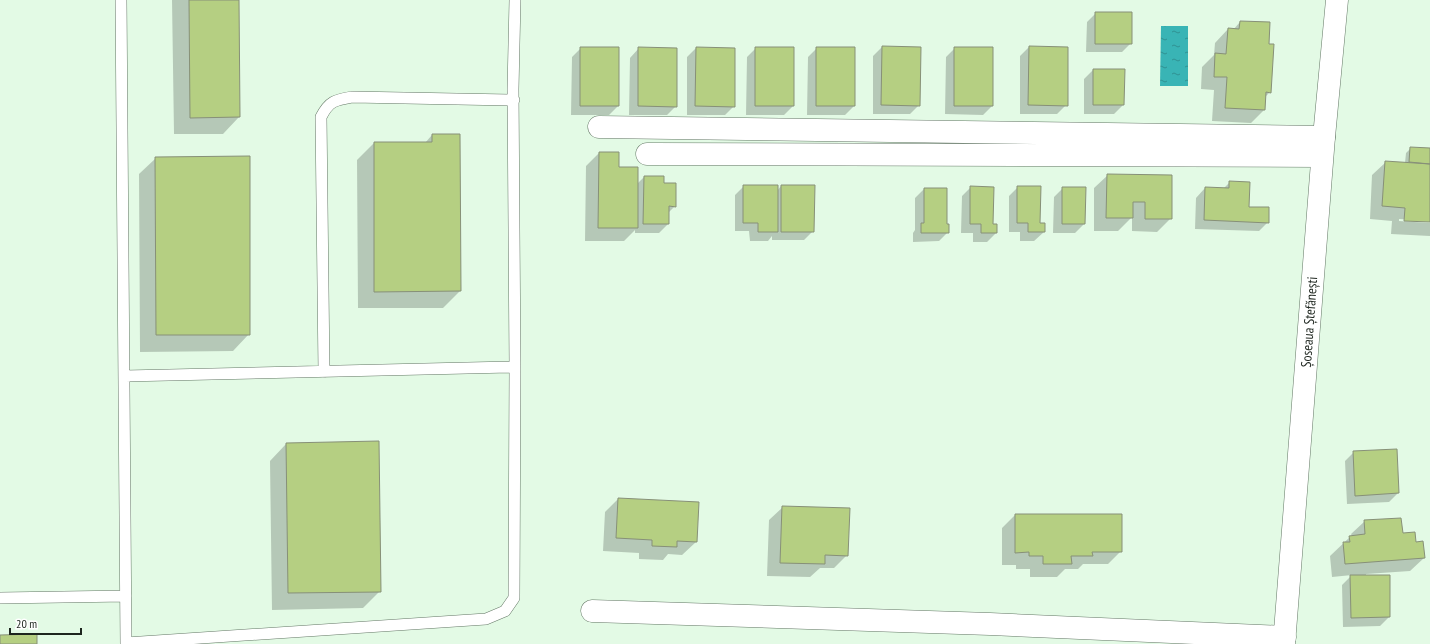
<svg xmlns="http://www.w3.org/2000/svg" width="1430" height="644" viewBox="0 0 1430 644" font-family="'PT Sans Narrow',sans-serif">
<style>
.water{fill:url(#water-ripples)}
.shadow{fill:#0003}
.building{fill:#b5cf82;stroke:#879078}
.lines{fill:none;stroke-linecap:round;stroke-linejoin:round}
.lane-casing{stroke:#647866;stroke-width:12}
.street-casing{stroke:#647866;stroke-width:23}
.secondary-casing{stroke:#647866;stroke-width:23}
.lane{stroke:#fff;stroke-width:11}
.street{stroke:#fff;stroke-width:22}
.secondary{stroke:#fff;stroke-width:22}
.labels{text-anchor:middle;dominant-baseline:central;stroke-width:3;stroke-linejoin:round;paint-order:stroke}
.street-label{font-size:14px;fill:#1d251e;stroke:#fff}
</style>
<defs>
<pattern id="water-ripples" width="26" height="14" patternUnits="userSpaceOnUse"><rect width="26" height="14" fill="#39b4b5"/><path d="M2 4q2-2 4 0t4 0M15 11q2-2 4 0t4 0" fill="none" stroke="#2f9293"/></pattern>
</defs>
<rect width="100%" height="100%" fill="#e3fae5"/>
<path class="water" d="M 1161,26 L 1188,26 L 1188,86 L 1160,86 Z"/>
<path class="shadow" d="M 172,0 L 238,0 L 239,117 L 223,134 L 174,134 Z
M 1096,13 L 1131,43 L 1122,52 L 1086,52 L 1087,22 Z
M 1240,22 L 1268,44 L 1270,92 L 1265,97 L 1264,110 L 1251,123 L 1212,121 L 1214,90 L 1201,89 L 1202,67 L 1214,55 L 1215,43 L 1228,29 L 1233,30 Z
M 882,47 L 919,105 L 910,114 L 873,114 L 873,56 Z
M 1029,47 L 1066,105 L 1057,114 L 1020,114 L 1020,56 Z
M 581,48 L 618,106 L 609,115 L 571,115 L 572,57 Z
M 639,48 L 676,106 L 667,115 L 629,115 L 630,58 Z
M 696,48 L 734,106 L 725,115 L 687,115 L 687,57 Z
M 756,48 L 793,106 L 784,115 L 746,115 L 747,57 Z
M 817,48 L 854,106 L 845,115 L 807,115 L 808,57 Z
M 955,48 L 992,106 L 983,115 L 945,114 L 946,57 Z
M 1093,70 L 1124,70 L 1123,105 L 1114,114 L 1084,114 L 1084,79 Z
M 432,135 L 460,291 L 443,308 L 358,308 L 357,160 L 374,143 L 425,143 Z
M 1411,148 L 1430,149 L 1430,221 L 1399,219 L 1399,221 L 1430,223 L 1430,236 L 1391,234 L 1392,221 L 1370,219 L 1372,175 L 1386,162 L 1405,163 L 1406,153 Z
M 599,153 L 618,153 L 618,168 L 637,184 L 644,177 L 663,184 L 675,206 L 668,213 L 668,224 L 659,233 L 635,233 L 635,230 L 624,241 L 585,241 L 586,166 Z
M 156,158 L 249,334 L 233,351 L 140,352 L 139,174 Z
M 1108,175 L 1171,218 L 1157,232 L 1132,231 L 1132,217 L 1118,231 L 1094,231 L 1094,188 Z
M 1230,182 L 1248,208 L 1268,222 L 1259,231 L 1195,229 L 1196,198 L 1205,188 L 1223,189 Z
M 744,186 L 777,191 L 781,186 L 813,231 L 804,240 L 772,240 L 772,236 L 768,241 L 750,241 L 749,231 L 735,231 L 735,195 Z
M 971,187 L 996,233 L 987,242 L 973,242 L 973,233 L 961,233 L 962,196 Z
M 1018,187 L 1044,232 L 1034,241 L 1020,241 L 1020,232 L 1009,232 L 1009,196 Z
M 1063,188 L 1084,224 L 1075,233 L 1053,233 L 1054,197 Z
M 924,189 L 946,225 L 948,232 L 939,241 L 913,242 L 913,233 L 915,230 L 915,198 Z
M 286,444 L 380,591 L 363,608 L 272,610 L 270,461 Z
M 1354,452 L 1398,493 L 1389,502 L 1347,504 L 1345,461 Z
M 618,499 L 698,503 L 696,542 L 682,555 L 668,554 L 663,560 L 639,559 L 639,553 L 603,551 L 605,512 Z
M 783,507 L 847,555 L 834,568 L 820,568 L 810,577 L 767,576 L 769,520 Z
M 1015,515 L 1121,551 L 1108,564 L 1083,564 L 1078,569 L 1065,569 L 1057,577 L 1030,577 L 1030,569 L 1016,569 L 1016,565 L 1002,565 L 1002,528 Z
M 1365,521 L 1402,534 L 1415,543 L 1424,558 L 1410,571 L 1366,574 L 1366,576 L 1389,576 L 1389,617 L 1380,626 L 1343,627 L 1342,585 L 1352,575 L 1332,577 L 1330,556 L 1350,537 L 1352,536 L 1351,534 Z"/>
<path class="building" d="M 189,0 L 239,0 L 240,117 L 190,118 Z
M 1095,12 L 1132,12 L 1132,44 L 1095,44 Z
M 1240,21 L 1270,22 L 1269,44 L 1274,44 L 1271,93 L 1266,92 L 1265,110 L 1225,108 L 1227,77 L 1214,77 L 1215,53 L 1226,54 L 1228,28 L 1239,29 Z
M 882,46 L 921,47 L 920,106 L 881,105 Z
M 1029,46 L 1068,47 L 1068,106 L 1028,105 Z
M 580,47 L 619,47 L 619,106 L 580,106 Z
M 638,47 L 677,48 L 677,107 L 638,106 Z
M 696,47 L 735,48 L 735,107 L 695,106 Z
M 755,47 L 794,47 L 794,106 L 755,106 Z
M 816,47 L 855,47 L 855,106 L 816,106 Z
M 954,47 L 993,47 L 993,106 L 954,106 Z
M 1093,69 L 1125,69 L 1124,105 L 1093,105 Z
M 432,134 L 460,134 L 461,291 L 374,292 L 374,142 L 432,142 Z
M 1410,147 L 1430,148 L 1430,164 L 1409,162 Z
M 599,152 L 619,152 L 619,167 L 638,167 L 638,228 L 598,228 Z
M 250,156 L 250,335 L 156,335 L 155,157 Z
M 1385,161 L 1430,164 L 1430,222 L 1404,221 L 1405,208 L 1382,206 Z
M 1107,174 L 1172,175 L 1172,219 L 1145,219 L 1145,202 L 1133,202 L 1133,218 L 1106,218 Z
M 644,176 L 664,176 L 664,183 L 676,183 L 676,207 L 669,206 L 669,224 L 643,224 Z
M 1229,181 L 1250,182 L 1249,207 L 1269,207 L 1269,223 L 1204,220 L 1205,187 L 1229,188 Z
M 743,185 L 778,185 L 778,232 L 758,232 L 758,223 L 743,223 Z
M 781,185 L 815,185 L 814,232 L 781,232 Z
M 970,186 L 994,187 L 993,224 L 997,224 L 997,233 L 981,233 L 981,224 L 970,224 Z
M 1017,186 L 1041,186 L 1040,223 L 1045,223 L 1045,232 L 1028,232 L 1028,223 L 1017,223 Z
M 1062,187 L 1086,187 L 1085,224 L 1062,224 Z
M 924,188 L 947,188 L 947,224 L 949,224 L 949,233 L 921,233 L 921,223 L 924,223 Z
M 379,441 L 381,592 L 288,593 L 286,443 Z
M 1397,449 L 1399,493 L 1355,496 L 1353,451 Z
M 618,498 L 699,502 L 697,542 L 677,541 L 677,547 L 652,546 L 652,540 L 616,538 Z
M 782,506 L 850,508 L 848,556 L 825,555 L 825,564 L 780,563 Z
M 1015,514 L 1122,514 L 1122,552 L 1092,552 L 1093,556 L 1071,556 L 1072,564 L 1043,564 L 1043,556 L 1029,556 L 1029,552 L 1015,553 Z
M 1401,518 L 1403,533 L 1415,532 L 1416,542 L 1423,541 L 1425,558 L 1345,564 L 1343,542 L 1350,542 L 1349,536 L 1365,534 L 1364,520 Z
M 1350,575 L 1390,575 L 1390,617 L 1351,618 Z
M 37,634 L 37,644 L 0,644 L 0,635 Z"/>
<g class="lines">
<defs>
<path id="lane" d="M 121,0 L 126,644
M 324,372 L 321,117 C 329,101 335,100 352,97 L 514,100
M 125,376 L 515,367
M 0,598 L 126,596
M 126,643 L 486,619 L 505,611 L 514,598 L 515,367 L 513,89 L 515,0"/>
<path id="street" d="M 599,127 L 1324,137
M 647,154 L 1322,156
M 592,611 L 990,624 L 1285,637"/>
<path id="secondary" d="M 1284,644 L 1324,137 L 1337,0"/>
</defs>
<use href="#lane" class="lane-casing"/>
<use href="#street" class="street-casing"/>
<use href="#secondary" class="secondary-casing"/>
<use href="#lane" class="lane"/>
<use href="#street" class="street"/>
<use href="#secondary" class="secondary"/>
</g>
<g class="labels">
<g class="street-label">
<text transform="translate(1309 322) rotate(-86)">Șoseaua Ștefănești</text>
</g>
</g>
<path d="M10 628v6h71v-6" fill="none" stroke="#1d251e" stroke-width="2"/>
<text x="16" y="628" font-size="12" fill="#1d251e" stroke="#ffffff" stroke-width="3" paint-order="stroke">20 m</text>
</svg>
